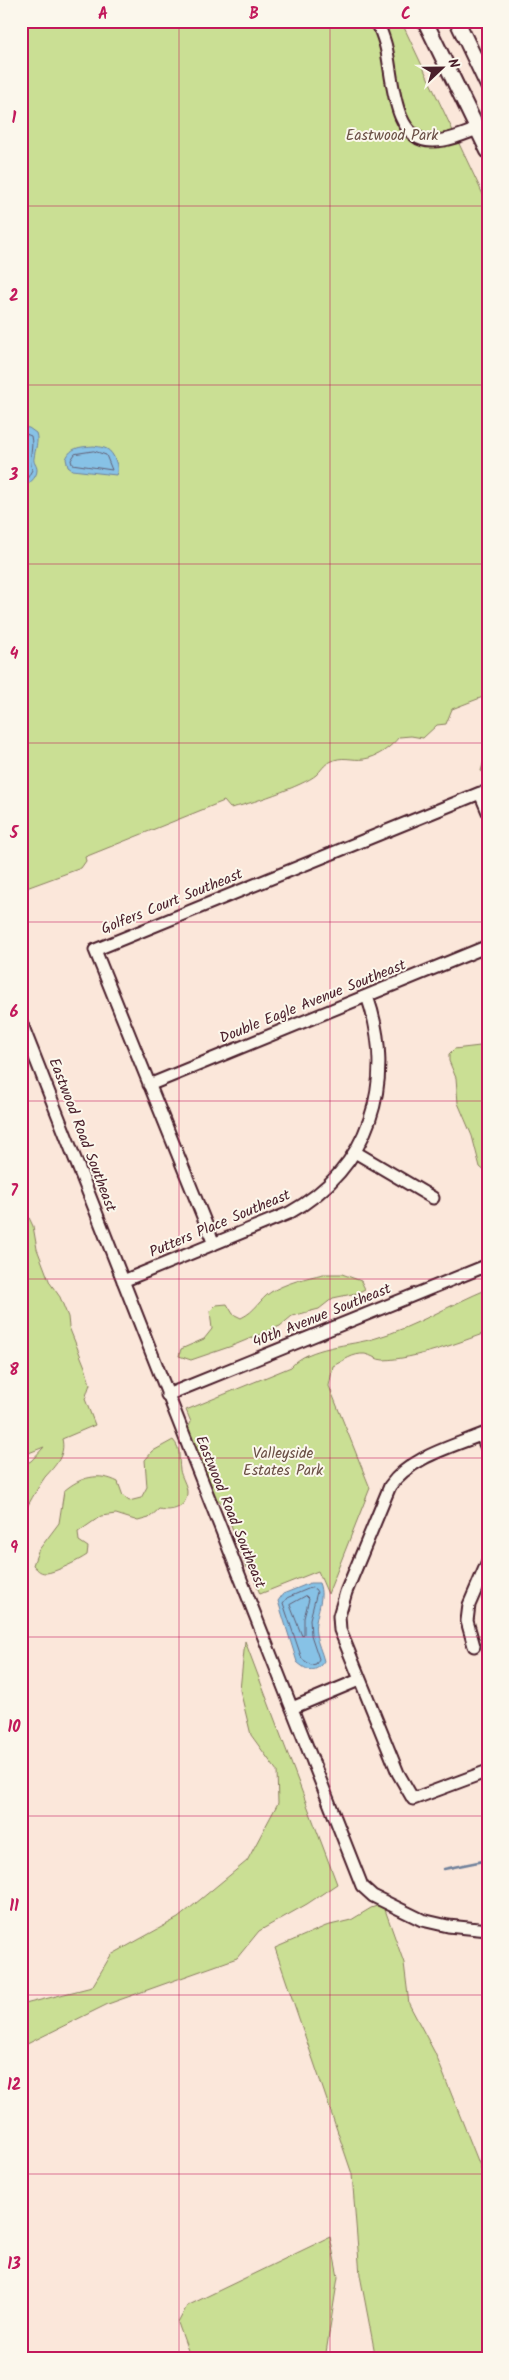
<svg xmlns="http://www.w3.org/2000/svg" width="509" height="2380" viewBox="0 0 509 2380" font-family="Kalam,sans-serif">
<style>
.green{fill:#cadf94;stroke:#8a7f60}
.water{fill:#87c2e6;stroke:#6f819b}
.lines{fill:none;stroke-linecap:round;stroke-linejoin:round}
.shore{stroke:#626076;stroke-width:1}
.stream{stroke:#6f819b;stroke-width:2.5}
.minor-casing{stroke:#4a1f2b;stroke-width:15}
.major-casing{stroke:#4a1f2b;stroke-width:18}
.minor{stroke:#fbf7ec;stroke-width:11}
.major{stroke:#fbf7ec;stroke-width:14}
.grid{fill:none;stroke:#c2185b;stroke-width:1;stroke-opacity:0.55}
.labels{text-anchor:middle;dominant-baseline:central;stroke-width:4;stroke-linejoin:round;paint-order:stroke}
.park-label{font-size:15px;fill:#6a4f45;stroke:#fbf7ec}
.street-label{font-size:15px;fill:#4a1f2b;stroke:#fbf7ec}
.neatline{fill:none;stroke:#c2185b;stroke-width:2}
.grid-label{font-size:16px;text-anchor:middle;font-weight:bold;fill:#c2185b}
</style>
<rect width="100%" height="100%" fill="#fbe7da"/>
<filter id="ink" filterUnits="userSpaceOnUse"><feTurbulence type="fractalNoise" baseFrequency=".02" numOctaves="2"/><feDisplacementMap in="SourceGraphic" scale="10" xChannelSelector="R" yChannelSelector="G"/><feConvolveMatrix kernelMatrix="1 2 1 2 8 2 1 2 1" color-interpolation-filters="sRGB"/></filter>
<g filter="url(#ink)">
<path class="green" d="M 21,21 L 401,21 L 488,205 L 488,695 L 452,709 L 446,724 L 437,725 L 423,738 L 411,736 L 399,737 C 391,747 378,757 364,759 C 352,761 342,755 330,762 C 324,764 321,771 316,775 C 305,785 245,806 230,808 L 224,801 L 85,857 L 86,861 L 81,868 L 21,890 Z
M 488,747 L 488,774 L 481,771 Z
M 480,1046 L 488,1049 L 488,1174 L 480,1167 L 472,1136 L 458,1103 L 456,1078 L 449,1061 L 449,1054 L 454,1049 Z
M 21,1201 L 33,1226 L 37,1249 L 50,1283 L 60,1297 L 68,1317 L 69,1327 L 85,1367 L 90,1384 L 85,1399 L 95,1425 L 62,1439 C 66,1455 55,1466 45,1477 C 38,1487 26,1508 21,1519 L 21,1466 L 31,1461 L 44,1447 L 21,1456 Z
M 323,1274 L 342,1274 L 361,1281 L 365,1289 L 357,1293 L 333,1298 L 319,1309 L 292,1316 L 280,1326 L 232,1346 L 191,1360 L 179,1356 L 181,1349 L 204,1339 L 212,1329 L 210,1311 L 216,1305 L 227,1304 L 233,1314 L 241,1318 C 256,1311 259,1300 271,1292 C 286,1283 306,1278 323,1274 Z
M 488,1289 L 488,1332 C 458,1343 415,1359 383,1360 C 377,1360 371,1355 365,1354 C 353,1353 343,1361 333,1366 L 329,1386 L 370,1488 L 328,1594 L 318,1571 L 260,1594 L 250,1568 L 246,1567 L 224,1505 L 210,1493 L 187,1430 L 191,1422 L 186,1410 L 291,1367 C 308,1346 351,1346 376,1338 C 415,1327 451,1304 488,1289 Z
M 173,1440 C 182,1450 178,1458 180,1470 C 181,1477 187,1485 187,1492 C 187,1508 172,1512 159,1509 L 149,1518 L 138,1521 L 116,1514 L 101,1516 L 78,1532 L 79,1541 L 88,1547 L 87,1555 C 80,1560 54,1573 46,1573 C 39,1573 37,1569 33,1565 L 38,1551 L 59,1523 L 64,1491 C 80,1477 99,1472 118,1482 L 123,1496 L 129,1501 L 141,1498 L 147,1487 L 145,1460 L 153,1451 Z
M 245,1641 L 337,1884 L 307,1904 L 259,1931 L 237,1958 L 108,2004 L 21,2047 L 21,2005 L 92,1987 L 111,1955 L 178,1918 L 247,1861 L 278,1803 L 277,1771 L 251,1735 L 240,1690 Z
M 383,1904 L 404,1963 L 409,2004 L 435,2053 L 488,2186 L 488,2359 L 376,2359 L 360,2275 L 352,2174 L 275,1948 L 326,1926 L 351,1920 L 371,1908 Z
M 330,2237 L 338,2277 L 325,2359 L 191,2359 L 178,2323 L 187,2306 Z"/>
<path class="water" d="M 21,427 L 29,428 L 36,433 C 39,442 35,449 34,458 C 33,463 37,465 37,470 C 37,478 28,485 21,488 Z
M 94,446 C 98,447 103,447 107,449 C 114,453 120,468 116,475 L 72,470 L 68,467 L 66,459 C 71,446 82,447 94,446 Z
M 310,1583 L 319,1583 C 326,1600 313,1617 316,1634 C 317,1643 322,1652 324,1661 C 316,1673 308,1672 297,1662 L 278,1601 L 283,1594 Z"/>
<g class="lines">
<path class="shore" d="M 21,432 L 31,436 C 34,450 28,455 32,470 L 27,479 L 21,482
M 94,451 L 106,455 L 112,470 L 72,464 L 71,460 L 75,454 Z
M 311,1588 L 315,1589 L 317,1592 L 310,1619 L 311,1635 L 319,1659 L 316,1664 L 311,1665 L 302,1659 L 283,1603 L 287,1598 Z
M 306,1596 L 309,1599 L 304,1618 L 304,1634 L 302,1636 L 290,1605 Z"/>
<path class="stream" d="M 444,1869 L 488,1860"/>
<defs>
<path id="minor" d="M 377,21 C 380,29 384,38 386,47 C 393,75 392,142 433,141 C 451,141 471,131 488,125
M 21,1022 L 362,1886 L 373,1896 L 422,1920 L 448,1926 L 488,1930
M 149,1085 L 488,946
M 355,1152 L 433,1198
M 214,1244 L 95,950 L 480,793 L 488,812
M 123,1281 L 289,1213 C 370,1169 397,1081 367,996
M 167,1395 L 488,1265
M 488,1432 C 455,1446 411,1456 390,1486 L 346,1592 L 339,1616 L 340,1630 L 398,1773 L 413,1799 L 488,1771
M 481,1435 L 488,1450
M 474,1646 L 467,1621 L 469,1605 L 488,1561
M 292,1708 L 359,1680"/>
<path id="major" d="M 425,21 L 488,151
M 457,21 L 488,86"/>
</defs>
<use href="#minor" class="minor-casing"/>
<use href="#major" class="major-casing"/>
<use href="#minor" class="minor"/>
<use href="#major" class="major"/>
</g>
</g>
<path class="grid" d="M 179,21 L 179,2359M 330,21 L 330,2359M 21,206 L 488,206M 21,385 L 488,385M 21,564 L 488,564M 21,743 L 488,743M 21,922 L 488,922M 21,1101 L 488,1101M 21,1279 L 488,1279M 21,1458 L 488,1458M 21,1637 L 488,1637M 21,1816 L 488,1816M 21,1995 L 488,1995M 21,2174 L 488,2174"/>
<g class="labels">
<g class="park-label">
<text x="392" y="136">Eastwood Park</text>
<text x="283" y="1454">Valleyside<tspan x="283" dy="17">Estates Park</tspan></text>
</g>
<g class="street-label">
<text transform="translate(172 902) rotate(-22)">Golfers Court Southeast</text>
<text transform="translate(313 1002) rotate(-22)">Double Eagle Avenue Southeast</text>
<text transform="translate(82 1135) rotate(69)">Eastwood Road Southeast</text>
<text transform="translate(220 1224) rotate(-23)">Putters Place Southeast</text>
<text transform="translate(322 1316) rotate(-22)">40th Avenue Southeast</text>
<text transform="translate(230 1512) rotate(68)">Eastwood Road Southeast</text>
</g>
</g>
<rect width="509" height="2380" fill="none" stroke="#fbf7ec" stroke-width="55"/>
<g transform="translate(442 68) rotate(68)" stroke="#fbf7ec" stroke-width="4" paint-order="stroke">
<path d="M0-4L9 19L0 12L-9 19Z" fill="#4a1f2b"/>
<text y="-8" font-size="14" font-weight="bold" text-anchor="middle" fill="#4a1f2b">N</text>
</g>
<rect x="28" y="28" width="454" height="2324" class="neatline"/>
<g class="grid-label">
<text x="103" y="19">A</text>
<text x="254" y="19">B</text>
<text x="406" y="19">C</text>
<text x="14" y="123">1</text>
<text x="14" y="301">2</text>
<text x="14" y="480">3</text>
<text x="14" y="659">4</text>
<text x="14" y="838">5</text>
<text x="14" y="1017">6</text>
<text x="14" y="1196">7</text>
<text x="14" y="1375">8</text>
<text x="14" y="1553">9</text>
<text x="14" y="1732">10</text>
<text x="14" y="1911">11</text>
<text x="14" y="2090">12</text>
<text x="14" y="2269">13</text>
</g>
</svg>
